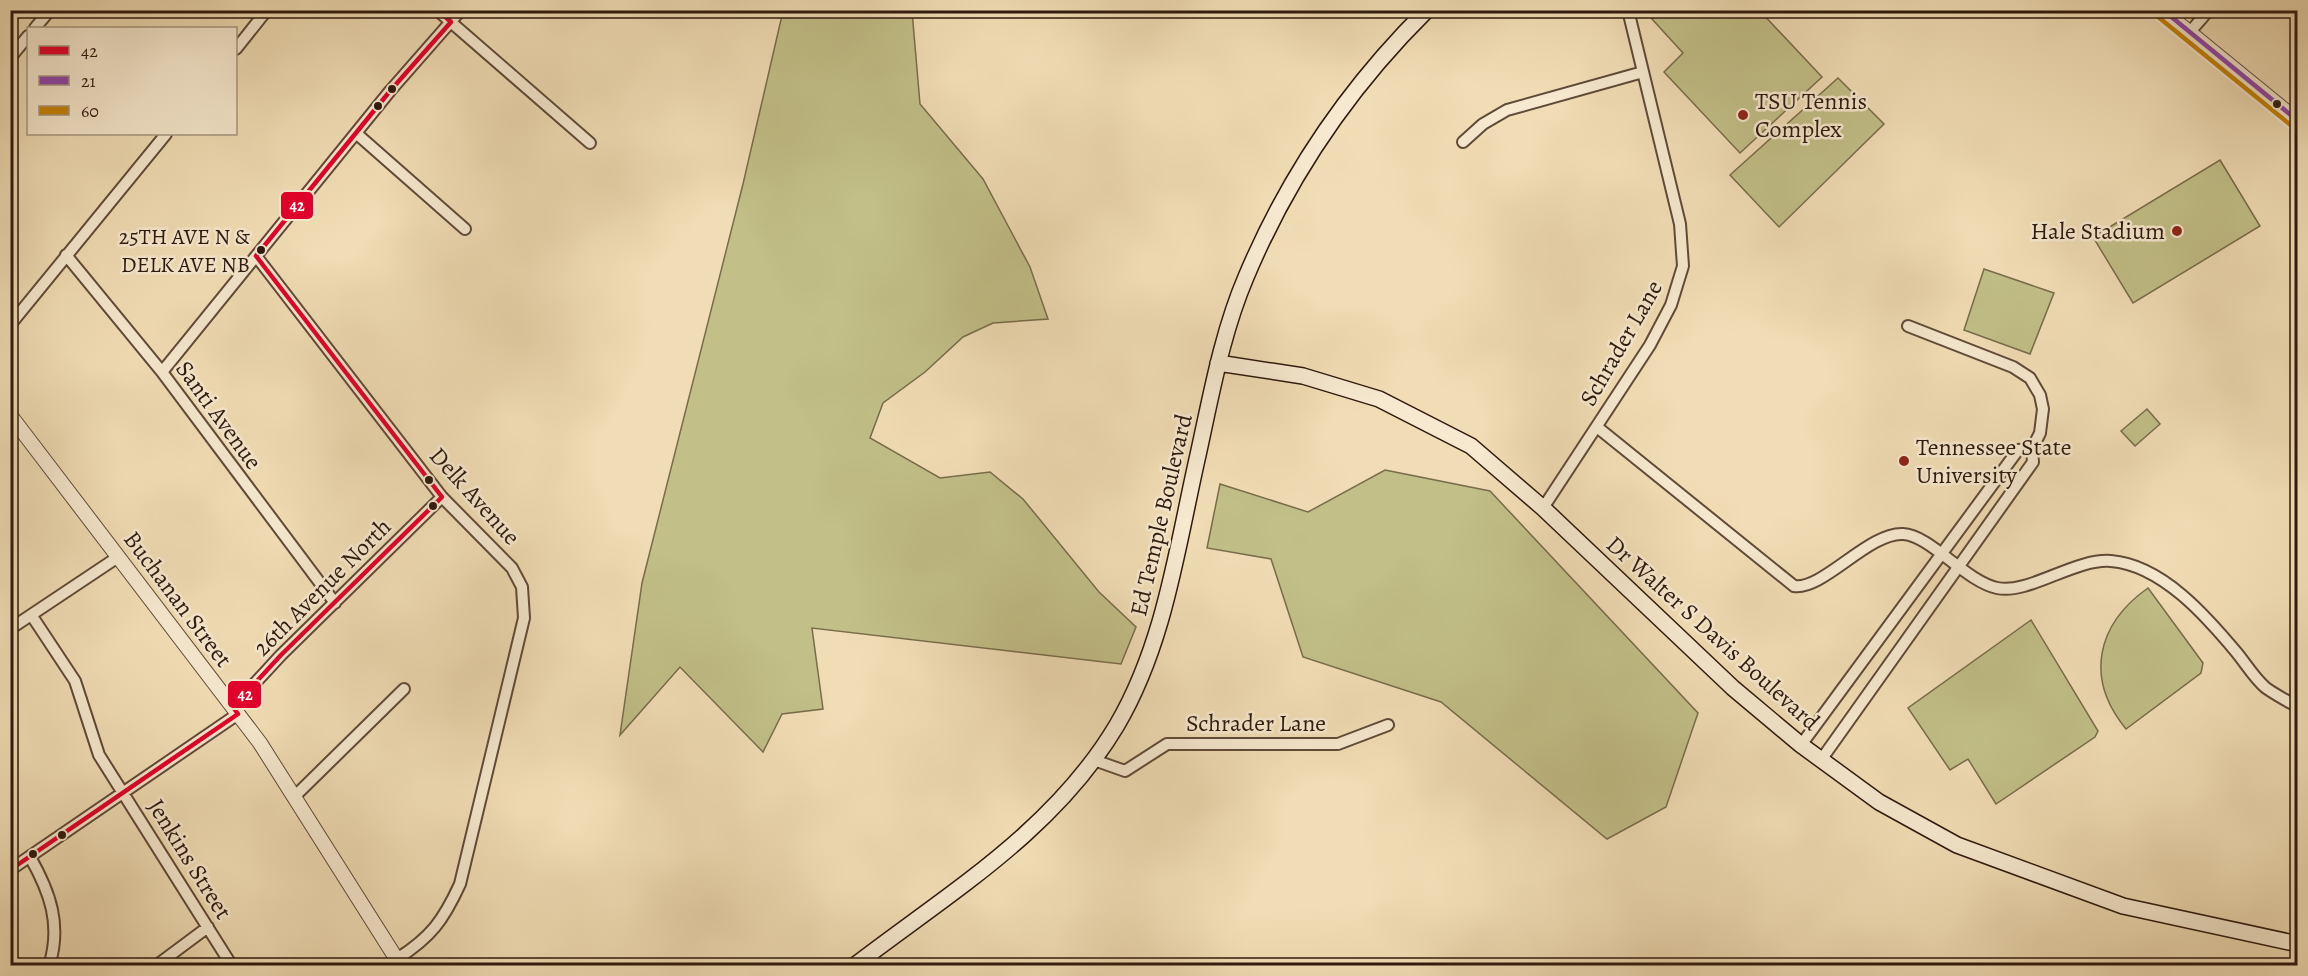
<svg xmlns="http://www.w3.org/2000/svg" width="2308" height="976" viewBox="0 0 2308 976" font-family="Alegreya,serif">
<style>
.green{fill:#c2bf88;stroke:#786c4b;stroke-width:1.5}
.lines{fill:none;stroke-linecap:round;stroke-linejoin:round}
.minor-casing{stroke:#5f4a38;stroke-width:14}
.tertiary-casing{stroke:#5f4a38;stroke-width:16}
.secondary-casing{stroke:#2e190e;stroke-width:18}
.minor{stroke:#f6e9cf;stroke-width:10}
.tertiary{stroke:#f6e9cf;stroke-width:14}
.secondary{stroke:#f6e9cf;stroke-width:15}
.bus-1-casing{stroke:#f6e9cf;stroke-width:9}
.bus-2-casing{stroke:#f6e9cf;stroke-width:9}
.bus-3-casing{stroke:#f6e9cf;stroke-width:9}
.bus-1{stroke:#e4002b;stroke-width:4.5}
.bus-2{stroke:#8e44ad;stroke-width:4.5}
.bus-3{stroke:#c58304;stroke-width:4.5}
.bus-dot{fill:#2e190e;stroke:#f6e9cf;stroke-width:2}
.poi-dot{fill:#8f2418;stroke:#f6e9cf;stroke-width:2}
.labels{text-anchor:middle;dominant-baseline:central;stroke-width:5;stroke-linejoin:round;paint-order:stroke}
.bus-label{font-size:22px;fill:#2e190e;stroke:#f6e9cf;text-anchor:end}
.poi-label{font-size:24px;fill:#2e190e;stroke:#f6e9cf;text-anchor:start}
.street-label{font-size:24px;fill:#2e190e;stroke:#f6e9cf}
.line-badge{stroke:#f6e9cf;stroke-width:2}
.badge-label{font-size:16px;text-anchor:middle;font-weight:bold;fill:#fff}
</style>
<rect width="100%" height="100%" fill="#f1ddb5"/>
<filter id="stains"><feTurbulence type="fractalNoise" baseFrequency=".00333" numOctaves="4"/><feColorMatrix values="0 0 0 0 .2 0 0 0 0 .09 0 0 0 0 .02 0 0 0 .5 -.17"/></filter>
<radialGradient id="worn" r=".72"><stop offset=".6" stop-color="#630" stop-opacity="0"/><stop offset="1" stop-color="#630" stop-opacity=".3"/></radialGradient>
<path class="green" d="M 783,11 L 912,11 L 920,104 L 983,179 L 1030,267 L 1048,319 L 993,323 L 963,337 L 925,372 L 883,403 L 870,438 L 940,478 L 990,472 L 1023,499 L 1099,592 L 1136,627 L 1121,664 L 812,628 L 823,709 L 782,714 L 763,752 L 680,667 L 620,735 L 642,583 L 743,184 Z
M 1661,11 L 1760,11 L 1822,77 L 1740,153 L 1664,72 L 1683,53 L 1652,19 Z
M 1838,78 L 1884,124 L 1779,227 L 1730,175 Z
M 2220,160 L 2260,226 L 2133,303 L 2093,237 Z
M 1984,269 L 2054,293 L 2030,354 L 1964,330 Z
M 2147,409 L 2160,424 L 2135,446 L 2121,431 Z
M 1385,470 L 1490,491 L 1698,713 L 1666,807 L 1607,839 L 1441,702 L 1303,657 L 1271,559 L 1207,548 L 1220,484 L 1308,512 Z
M 2148,588 L 2203,663 L 2201,673 L 2126,729 C 2084,678 2097,624 2148,588 Z
M 2031,620 L 2098,731 L 2095,737 L 1996,804 L 1968,759 L 1950,770 L 1908,708 Z"/>
<g class="lines">
<defs>
<path id="minor" d="M 437,10 L 590,143
M 35,28 L 50,10
M 2189,33 L 2209,10
M 236,49 L 267,10
M 10,58 L 28,36
M 357,134 L 465,229
M 1463,142 L 1483,124 L 1507,110 L 1643,72
M 66,255 L 162,372 L 335,603
M 256,256 L 442,497 L 512,568 L 522,587 L 524,618 L 460,884 C 443,921 431,937 397,959
M 10,325 L 166,134
M 162,372 L 390,91 L 461,10
M 1597,427 L 1794,586 C 1822,591 1869,532 1903,534 C 1930,535 1965,581 1997,588 C 2028,595 2075,558 2111,561 C 2162,565 2207,617 2237,653 C 2246,664 2255,679 2266,688 C 2276,695 2287,701 2298,707
M 1543,508 L 1650,345 L 1671,305 L 1683,266 L 1680,224 L 1628,10
M 32,616 L 75,681 L 99,755 L 232,966
M 10,629 L 118,557
M 233,707 L 281,655 L 442,497
M 1801,745 L 2018,450 L 2032,449
M 1094,760 L 1125,771 L 1167,744 L 1338,744 L 1388,725
M 1821,760 L 2033,462 L 2032,449 L 2040,433 L 2043,409 L 2040,395 L 2030,378 L 2013,367 L 1908,326
M 294,797 L 404,689
M 30,857 C 50,892 62,925 49,966
M 10,870 L 238,714
M 157,965 L 208,927"/>
<path id="tertiary" d="M 2162,10 L 2298,121
M 10,415 L 260,743 L 401,966"/>
<path id="secondary" d="M 1218,363 L 1303,376 L 1379,399 L 1471,446 L 1543,508 L 1733,688 L 1801,745 L 1879,802 L 1957,845 L 2123,906 L 2298,944
M 854,966 C 949,893 1054,831 1117,725 C 1165,643 1177,547 1198,455 C 1211,396 1222,333 1246,277 C 1288,177 1350,86 1427,10"/>
</defs>
<use href="#minor" class="minor-casing"/>
<use href="#tertiary" class="tertiary-casing"/>
<use href="#secondary" class="secondary-casing"/>
<use href="#minor" class="minor"/>
<use href="#tertiary" class="tertiary"/>
<use href="#secondary" class="secondary"/>
<defs>
<path id="bus-1" d="M 10,870 L 238,714 L 233,707 L 281,655 L 442,497 L 256,256 L 390,91 L 451,22 L 438,10"/>
<path id="bus-2" d="M 2163,10 L 2298,121"/>
<path id="bus-3" d="M 2157,16 L 2293,127"/>
</defs>
<use href="#bus-1" class="bus-1-casing"/>
<use href="#bus-2" class="bus-2-casing"/>
<use href="#bus-3" class="bus-3-casing"/>
<use href="#bus-1" class="bus-1"/>
<use href="#bus-2" class="bus-2"/>
<use href="#bus-3" class="bus-3"/>
</g>
<g class="bus-dot">
<circle cx="392" cy="89" r="5"/>
<circle cx="2277" cy="104" r="5"/>
<circle cx="378" cy="106" r="5"/>
<circle cx="261" cy="250" r="5"/>
<circle cx="429" cy="480" r="5"/>
<circle cx="433" cy="506" r="5"/>
<circle cx="62" cy="835" r="5"/>
<circle cx="33" cy="854" r="5"/>
</g>
<g class="poi-dot">
<circle cx="1743" cy="115" r="6"/>
<circle cx="2177" cy="231" r="6"/>
<circle cx="1904" cy="461" r="6"/>
</g>
<g class="labels">
<g class="bus-label">
<text x="250" y="237">25TH AVE N &amp;<tspan x="250" dy="28">DELK AVE NB</tspan></text>
</g>
<g class="poi-label">
<text x="1755" y="101">TSU Tennis<tspan x="1755" dy="28">Complex</tspan></text>
<text x="2165" y="231" text-anchor="end">Hale Stadium</text>
<text x="1916" y="447">Tennessee State<tspan x="1916" dy="28">University</tspan></text>
</g>
<g class="street-label">
<text transform="translate(1621 343) rotate(-60)">Schrader Lane</text>
<text transform="translate(219 415) rotate(54)">Santi Avenue</text>
<text transform="translate(475 496) rotate(48)">Delk Avenue</text>
<text transform="translate(1161 515) rotate(-77)">Ed Temple Boulevard</text>
<text transform="translate(322 587) rotate(-45)">26th Avenue North</text>
<text transform="translate(178 599) rotate(53)">Buchanan Street</text>
<text transform="translate(1713 633) rotate(42)">Dr Walter S Davis Boulevard</text>
<text x="1256" y="723">Schrader Lane</text>
<text transform="translate(190 859) rotate(58)">Jenkins Street</text>
</g>
</g>
<g class="line-badge">
<rect x="280" y="191" width="34" height="29" rx="6" fill="#e4002b"/>
<rect x="227" y="680" width="35" height="29" rx="6" fill="#e4002b"/>
</g>
<g class="badge-label">
<text x="297" y="211">42</text>
<text x="245" y="700">42</text>
</g>
<rect width="2308" height="976" fill="none" stroke="#f1ddb5" stroke-width="36"/>
<rect x="12" y="12" width="2284" height="952" fill="none" stroke="#2e190e" stroke-width="3"/>
<rect x="18" y="18" width="2272" height="940" fill="none" stroke="#2e190e" stroke-width="1.5"/>
<rect x="27" y="27" width="210" height="108" fill="#f6e9cf" stroke="#a69682" stroke-width="1.5"/>
<rect x="39" y="46" width="30" height="9" fill="#e4002b" stroke="#a69682" stroke-width="1.5"/>
<text x="81" y="57" font-size="18" fill="#2e190e">42</text>
<rect x="39" y="76" width="30" height="9" fill="#8e44ad" stroke="#a69682" stroke-width="1.5"/>
<text x="81" y="87" font-size="18" fill="#2e190e">21</text>
<rect x="39" y="106" width="30" height="9" fill="#c58304" stroke="#a69682" stroke-width="1.5"/>
<text x="81" y="117" font-size="18" fill="#2e190e">60</text>
<rect width="100%" height="100%" filter="url(#stains)"/>
<rect width="100%" height="100%" fill="url(#worn)"/>
</svg>
